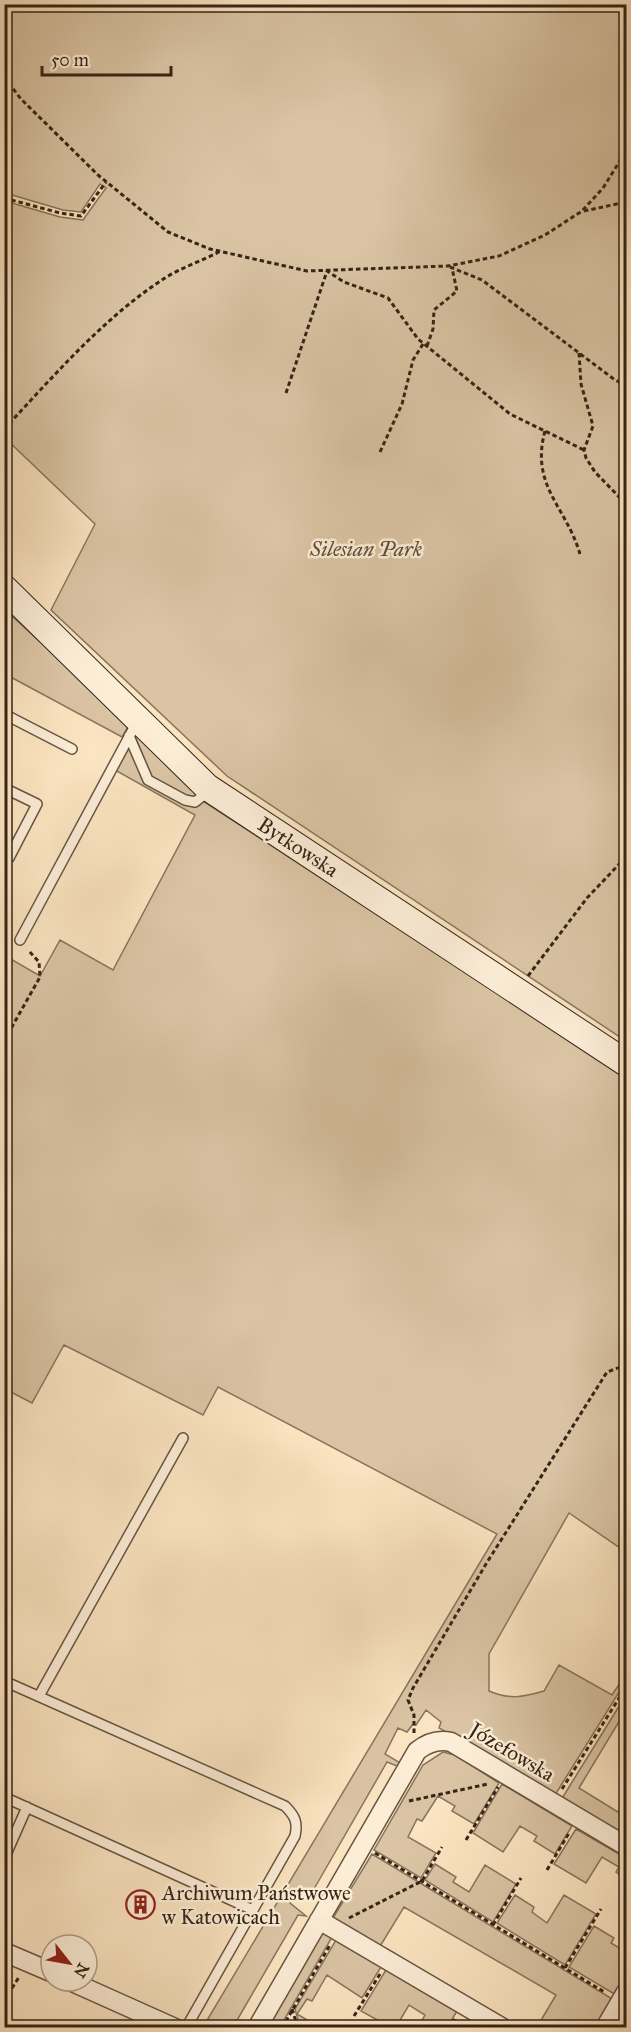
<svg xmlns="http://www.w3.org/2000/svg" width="631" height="2032" viewBox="0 0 631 2032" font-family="'IM FELL Great Primer',serif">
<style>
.green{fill:#dac4a4;stroke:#88745d;stroke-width:1.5}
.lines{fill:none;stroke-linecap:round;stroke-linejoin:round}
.lane-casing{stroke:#675541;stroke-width:12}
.street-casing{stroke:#675541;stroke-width:21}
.secondary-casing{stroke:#362516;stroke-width:28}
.path{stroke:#362516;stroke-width:3;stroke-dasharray:4.5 3;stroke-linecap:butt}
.lane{stroke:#fcedd7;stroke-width:9}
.street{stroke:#fcedd7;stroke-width:18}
.secondary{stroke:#fcedd7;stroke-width:26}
.labels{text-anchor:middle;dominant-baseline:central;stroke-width:5;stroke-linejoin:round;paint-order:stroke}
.park-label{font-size:21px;font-style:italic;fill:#5f4d3a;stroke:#fcedd7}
.street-label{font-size:21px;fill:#362516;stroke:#fcedd7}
.poi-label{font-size:21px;fill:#362516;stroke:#fcedd7;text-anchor:start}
</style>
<rect width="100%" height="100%" fill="#fbe4c1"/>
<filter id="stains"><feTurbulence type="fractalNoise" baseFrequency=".00333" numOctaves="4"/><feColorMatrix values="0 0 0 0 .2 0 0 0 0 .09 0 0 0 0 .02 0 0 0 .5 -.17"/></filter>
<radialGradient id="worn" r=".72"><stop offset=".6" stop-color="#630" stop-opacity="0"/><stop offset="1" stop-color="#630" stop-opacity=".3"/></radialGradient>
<path class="green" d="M 5,4 L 626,5 L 626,1041 L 227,776 L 51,610 L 95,524 L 5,438 L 5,201 L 60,217 L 83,220 L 106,188 L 100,184 L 81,212 L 63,210 L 5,193 Z
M 4,609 L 130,723 L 122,737 L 5,674 Z
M 138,731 L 198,793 L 194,797 L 188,797 L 152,777 L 135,737 Z
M 128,746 L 144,782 L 184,804 L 203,801 L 626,1077 L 626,1552 L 569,1513 L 489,1654 L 489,1691 C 510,1700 523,1697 544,1691 L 559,1665 L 612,1695 L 626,1674 L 626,1681 L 555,1795 L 439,1728 L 441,1722 L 426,1710 L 416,1725 L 413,1724 L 407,1732 L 398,1728 L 385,1754 L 402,1764 L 397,1766 L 387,1762 L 314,1889 L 316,1897 L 298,1889 L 290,1903 L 306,1916 L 298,1915 L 236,2022 L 241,2027 L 203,2027 L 497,1534 L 218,1387 L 203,1415 L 64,1345 L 32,1403 L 5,1389 L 4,955 L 40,976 L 60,940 L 113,970 L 195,815 L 115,770 Z
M 626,1695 L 626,1710 L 579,1788 L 626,1817 L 626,1839 L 561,1800 Z
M 443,1752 L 455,1755 L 499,1783 L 474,1824 L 452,1811 L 455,1806 L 438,1796 L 422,1821 L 417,1819 L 408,1837 L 436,1853 L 421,1878 L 374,1850 L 423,1765 Z
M 502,1784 L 572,1826 L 555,1854 L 534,1841 L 537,1836 L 520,1826 L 503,1852 L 473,1833 Z
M 576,1829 L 626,1858 L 626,1879 L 616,1872 L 619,1867 L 602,1857 L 586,1883 L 554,1864 Z
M 372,1854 L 614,2000 L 597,2027 L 537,2027 L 556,1995 L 404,1907 L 379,1948 L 341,1930 L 333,1918 Z
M 435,1864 L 456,1877 L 453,1882 L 469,1892 L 485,1865 L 516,1884 L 493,1922 L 425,1880 Z
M 515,1895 L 534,1907 L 532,1912 L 547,1923 L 564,1895 L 596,1914 L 565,1965 L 497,1923 Z
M 321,1924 L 335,1932 L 280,2027 L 261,2028 Z
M 594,1926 L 614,1938 L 611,1943 L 626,1952 L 626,1978 L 616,1995 L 569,1967 Z
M 339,1935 L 384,1962 L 362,1998 L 327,1975 L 312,2001 L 307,1999 L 297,2014 L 319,2027 L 300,2027 L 295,2009 Z
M 389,1965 L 460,2006 L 447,2028 L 430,2027 L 421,2022 L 425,2015 L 409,2005 L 396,2027 L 390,2027 L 361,2011 Z"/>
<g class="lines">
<defs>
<path id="lane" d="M 4,714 L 72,749
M 129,736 L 148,780 L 185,800 L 195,802 L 209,791
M 4,788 L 37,804 L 9,858 L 4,855
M 20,940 L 137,722
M 4,1681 L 285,1806 C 295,1816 298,1822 295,1836 L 186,2028
M 39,1696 L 183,1438
M 4,1797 L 253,1910
M 4,1859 L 27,1807"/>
<path id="street" d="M 319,1920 L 503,2028
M 4,1952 L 51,1972
M 70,1981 L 175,2028
M 257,2028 L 417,1751 C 427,1743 438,1739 451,1742 L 626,1846
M 605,2028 L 626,1992"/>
<path id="secondary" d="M 4,588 L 207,787 L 626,1063"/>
</defs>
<use href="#lane" class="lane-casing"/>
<use href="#street" class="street-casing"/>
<use href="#secondary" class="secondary-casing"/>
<path class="path" d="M 4,77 L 21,99 L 98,175 L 168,232 L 210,249 L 307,271 L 448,266 L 499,256 L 545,235 L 582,211 L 603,188 L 626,151
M 4,198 L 60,213 L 81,216 L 106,182
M 584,211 L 626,202
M 450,267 L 482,280 L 615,380 L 626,385
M 427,346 L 433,329 L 434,310 L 457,291 L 452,268
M 579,353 L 581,384 L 593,426 L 584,450 L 586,458 L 595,472 L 626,504
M 286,393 L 327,271 L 344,282 L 388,298 L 418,339 L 510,414 L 584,450
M 4,429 C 54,376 104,317 165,278 C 181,268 201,261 219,252
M 545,431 C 530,486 566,506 580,554
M 380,452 L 402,404 L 413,360 L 423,344
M 528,976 L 587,898 L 626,857
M 4,1041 L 40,977 L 39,962 L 28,950
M 414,1733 L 414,1715 L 408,1700 L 413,1688 L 486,1564 L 607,1372 L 626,1365
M 562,1789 L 626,1687
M 409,1801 L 488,1784
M 466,1840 L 498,1787
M 375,1853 L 606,1993
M 547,1870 L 569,1833
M 349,1918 L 422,1881 L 442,1847
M 493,1925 L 521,1878
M 565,1968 L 601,1909
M 4,2001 L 19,1977
M 292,2009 L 298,2028
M 354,2016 L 380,1974
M 282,2028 L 330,1945
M 330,2028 L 331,2026
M 450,2028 L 455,2019"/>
<use href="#lane" class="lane"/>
<use href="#street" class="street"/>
<use href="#secondary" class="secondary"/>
</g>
<defs>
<symbol id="building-ring" viewBox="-11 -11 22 22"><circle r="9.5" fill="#fcedd7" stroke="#8f2418" stroke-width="1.5"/><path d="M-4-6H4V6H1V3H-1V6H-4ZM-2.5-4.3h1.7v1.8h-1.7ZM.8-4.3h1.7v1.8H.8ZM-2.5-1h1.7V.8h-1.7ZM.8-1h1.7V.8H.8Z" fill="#8f2418"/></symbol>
</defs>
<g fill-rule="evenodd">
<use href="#building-ring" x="124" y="1888" width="33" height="33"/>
</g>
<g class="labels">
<g class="park-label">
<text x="366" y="549">Silesian Park</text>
</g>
<g class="street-label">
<text transform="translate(298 847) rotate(33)">Bytkowska</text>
<text transform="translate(512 1752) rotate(31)">Józefowska</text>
</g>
<g class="poi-label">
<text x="162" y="1893">Archiwum Państwowe<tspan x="162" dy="24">w Katowicach</tspan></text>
</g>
</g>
<rect width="631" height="2032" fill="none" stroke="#fbe4c1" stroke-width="24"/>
<rect x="6" y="6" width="619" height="2020" fill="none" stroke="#362516" stroke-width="3"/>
<rect x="12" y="12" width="607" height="2008" fill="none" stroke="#362516" stroke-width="1.5"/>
<g transform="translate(69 1963) rotate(121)"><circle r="28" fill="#fcedd7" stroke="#ad9d8a" stroke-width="1.5"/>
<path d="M0-4.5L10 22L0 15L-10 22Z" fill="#8f2418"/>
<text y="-9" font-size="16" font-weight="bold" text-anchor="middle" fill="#362516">N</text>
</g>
<path d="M42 66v9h129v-9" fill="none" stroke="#362516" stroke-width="3"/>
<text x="51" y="66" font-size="18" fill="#362516" stroke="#fcedd7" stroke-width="4.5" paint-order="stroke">50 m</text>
<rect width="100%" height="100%" filter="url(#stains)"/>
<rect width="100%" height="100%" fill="url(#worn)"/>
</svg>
